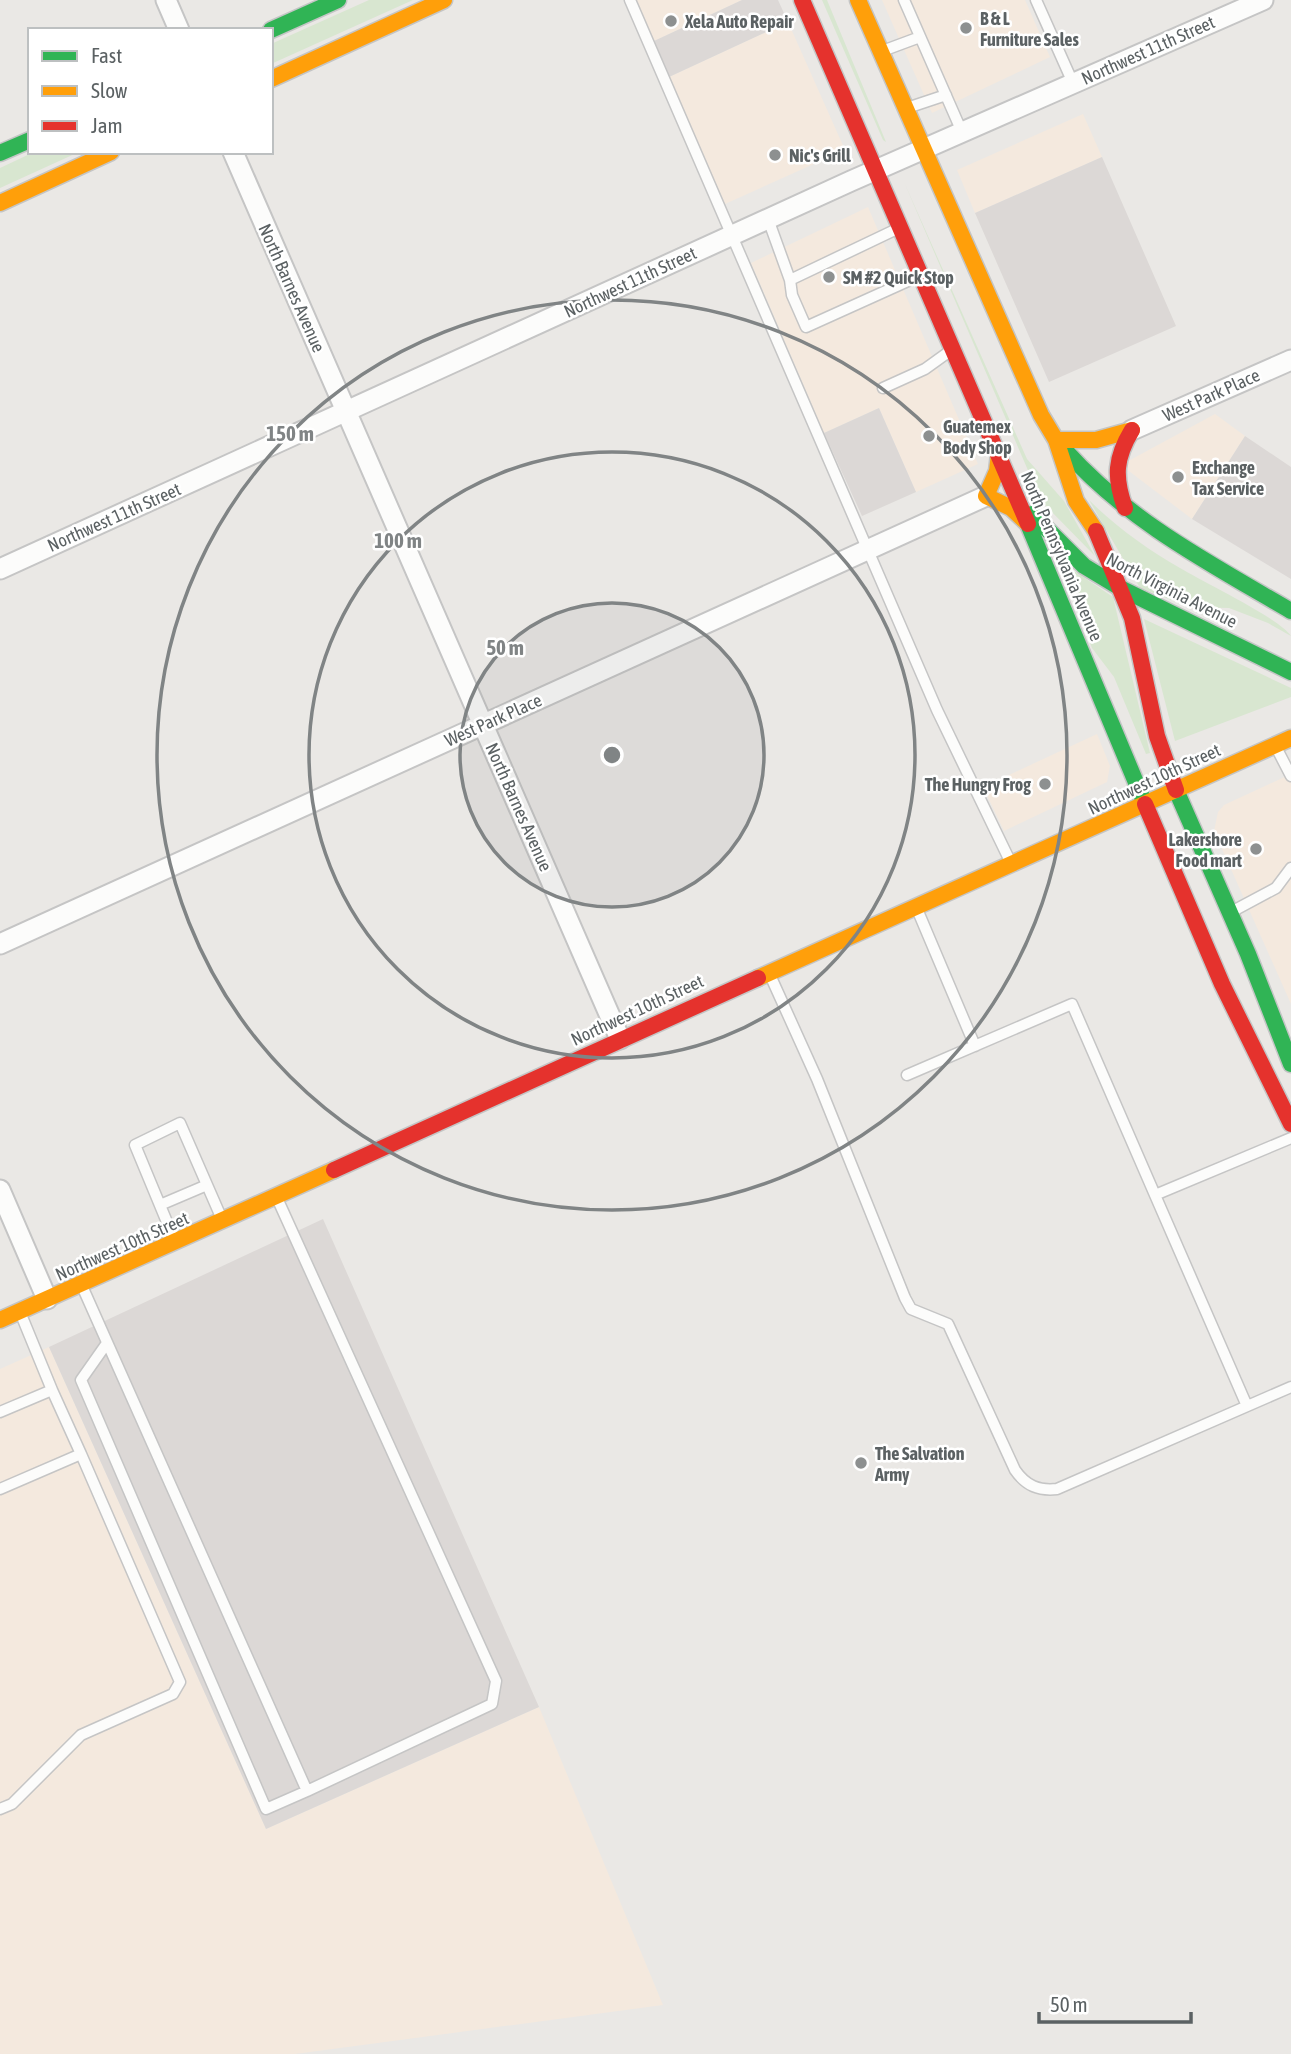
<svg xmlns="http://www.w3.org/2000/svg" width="1291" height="2054" viewBox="0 0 1291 2054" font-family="'Asap Condensed',sans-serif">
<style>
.commercial{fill:#f4e9de}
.industrial{fill:#dcd8d6}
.green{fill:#d8e6d0}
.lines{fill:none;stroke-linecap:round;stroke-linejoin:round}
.lane-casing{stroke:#c5c5c5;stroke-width:13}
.street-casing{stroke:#c5c5c5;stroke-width:23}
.fast-casing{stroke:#c4c5c5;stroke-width:19}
.slow-casing{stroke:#c4c5c5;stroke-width:19}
.jam-casing{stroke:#c4c5c5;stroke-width:19}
.lane{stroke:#fcfcfb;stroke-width:10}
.street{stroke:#fcfcfb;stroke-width:19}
.fast{stroke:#30b455;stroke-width:16}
.slow{stroke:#ff9f0a;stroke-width:16}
.jam{stroke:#e5322d;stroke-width:16}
.ring{fill:none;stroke:#808485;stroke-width:3.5}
.poi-dot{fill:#8d9090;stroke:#fff;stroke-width:2.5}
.labels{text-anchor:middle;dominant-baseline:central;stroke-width:5;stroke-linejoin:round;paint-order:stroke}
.poi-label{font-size:18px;font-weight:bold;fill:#5b6163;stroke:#fff;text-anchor:start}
.street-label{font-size:18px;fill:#5b6163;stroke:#fff}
.centre{fill:#808485;stroke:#fff;stroke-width:3.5}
.ring-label{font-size:21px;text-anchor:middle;font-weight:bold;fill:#808485;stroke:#fff;stroke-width:5;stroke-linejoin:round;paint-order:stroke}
</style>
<rect width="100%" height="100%" fill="#eae8e5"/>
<path class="commercial" d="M 636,0 L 742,0 L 654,41 Z
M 882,0 L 1025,0 L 1050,57 L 932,113 Z
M 788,22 L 845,150 L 725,204 L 669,77 Z
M 1083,114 L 1102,157 L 975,213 L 957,170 Z
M 868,207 L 978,464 L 916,492 L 879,408 L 824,433 L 751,263 Z
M 1215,414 L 1245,436 L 1192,519 L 1121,465 Z
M 1097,734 L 1110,766 L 1107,782 L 1004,831 L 983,787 Z
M 1291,774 L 1291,1004 L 1214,831 L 1218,812 L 1224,805 Z
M 49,1347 L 266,1829 L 539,1707 L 663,2005 L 295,2054 L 0,2054 L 0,1369 Z"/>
<path class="industrial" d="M 742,0 L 778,0 L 788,22 L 669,77 L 654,41 Z
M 1102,157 L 1176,326 L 1049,382 L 975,213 Z
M 879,408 L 916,492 L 862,516 L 824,433 Z
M 1245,436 L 1291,467 L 1291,579 L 1192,519 Z
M 323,1219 L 539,1707 L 266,1829 L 49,1347 Z"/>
<path class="green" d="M 369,0 L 413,0 L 271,64 L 271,44 Z
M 822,0 L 827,0 L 886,142 L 883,140 Z
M 34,152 L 79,152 L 0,188 L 0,168 Z
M 904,182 L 1027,459 L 1064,501 L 1095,556 L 1046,506 L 1030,475 Z
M 1089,500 C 1116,527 1147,549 1180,568 C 1203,582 1279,618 1291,636 L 1268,623 L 1229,608 L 1190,607 L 1140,588 Z
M 1058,560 L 1113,597 L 1150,753 L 1146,754 L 1114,677 L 1092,648 Z
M 1144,619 L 1291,688 L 1291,697 L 1175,741 Z"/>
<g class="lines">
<defs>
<path id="lane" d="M 630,0 L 937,710 L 1010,861
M 904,0 L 962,132
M 1036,0 L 1073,83
M 885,50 L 920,37
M 910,107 L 946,95
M 768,219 L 790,280 L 899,228
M 790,280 L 792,295 L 806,327 L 919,276
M 883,388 L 925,369 L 950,351
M 1277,749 L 1291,776
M 917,909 L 975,1046
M 1233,911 L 1276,888 L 1291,868
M 770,975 L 817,1079 L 905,1298 L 911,1309 L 948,1324 L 1015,1470 C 1026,1486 1039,1491 1057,1489 L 1291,1387
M 907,1075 L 1072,1004 L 1155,1195 L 1291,1138
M 1155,1195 L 1247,1406
M 277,1198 L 496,1681 L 492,1704 L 307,1791
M 160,1205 L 207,1185
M 174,1239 L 135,1145 L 180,1123 L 221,1217
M 82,1286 L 307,1791 L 266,1809 L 81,1380 L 107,1343
M 0,1412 L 52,1390 L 20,1312
M 0,1489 L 81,1454 L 52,1390
M 0,1809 L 12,1804 L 81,1735 L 173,1694 L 180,1682 L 81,1454"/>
<path id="street" d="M 166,0 L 179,30
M 233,152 L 620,1039
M 1132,430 L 1291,360
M 0,569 L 851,181 L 1263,0
M 0,944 L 986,496
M 0,1190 L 47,1299"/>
<path id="fast" d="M 271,30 L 338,0
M 0,153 L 30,140
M 1064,449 C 1128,521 1209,563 1291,611
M 1032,514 L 1084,566 L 1122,589 L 1291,672
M 1028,524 L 1145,804
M 1176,790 L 1248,954 L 1291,1064"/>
<path id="slow" d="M 858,0 L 1041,415 L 1056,440 L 1076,501 L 1096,531
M 271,79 L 444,0
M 0,203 L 111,152
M 1056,440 L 1096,440 L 1132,430
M 999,454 L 997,471 L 986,496 L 1011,508 L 1027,523
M 758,978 L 1291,738
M 0,1320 L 334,1170"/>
<path id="jam" d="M 802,0 L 1028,524
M 1125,508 C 1114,477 1115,458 1132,430
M 1096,531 L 1132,618 L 1157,736 L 1176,790
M 1145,804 L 1222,984 L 1291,1124
M 334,1170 L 758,978"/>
</defs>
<use href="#lane" class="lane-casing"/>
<use href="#street" class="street-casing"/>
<use href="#fast" class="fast-casing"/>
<use href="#slow" class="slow-casing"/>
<use href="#jam" class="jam-casing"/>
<use href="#lane" class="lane"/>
<use href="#street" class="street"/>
<use href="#fast" class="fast"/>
<use href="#slow" class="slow"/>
<use href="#jam" class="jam"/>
</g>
<circle cx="612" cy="755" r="152" fill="#808485" fill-opacity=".12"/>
<g class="ring">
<circle cx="612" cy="755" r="152"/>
<circle cx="612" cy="755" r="303"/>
<circle cx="612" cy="755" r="455"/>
</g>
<g class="poi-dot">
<circle cx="671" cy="21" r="7"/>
<circle cx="966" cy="28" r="7"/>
<circle cx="775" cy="155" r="7"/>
<circle cx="829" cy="277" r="7"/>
<circle cx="929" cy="436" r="7"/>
<circle cx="1178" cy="477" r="7"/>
<circle cx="1045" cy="784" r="7"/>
<circle cx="1256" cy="849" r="7"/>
<circle cx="861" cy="1463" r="7"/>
</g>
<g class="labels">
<g class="poi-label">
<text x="980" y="18">B &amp; L<tspan x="980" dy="21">Furniture Sales</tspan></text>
<text x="685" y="21">Xela Auto Repair</text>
<text x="789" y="155">Nic's Grill</text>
<text x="843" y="277">SM #2 Quick Stop</text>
<text x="943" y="426">Guatemex<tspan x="943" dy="21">Body Shop</tspan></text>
<text x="1192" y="467">Exchange<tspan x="1192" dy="21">Tax Service</tspan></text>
<text x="1031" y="784" text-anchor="end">The Hungry Frog</text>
<text x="1242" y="839" text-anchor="end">Lakershore<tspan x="1242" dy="21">Food mart</tspan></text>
<text x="875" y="1453">The Salvation<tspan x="875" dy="21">Army</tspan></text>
</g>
<g class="street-label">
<text transform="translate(1148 50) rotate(-24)">Northwest 11th Street</text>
<text transform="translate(630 282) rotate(-25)">Northwest 11th Street</text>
<text transform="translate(292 288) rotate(66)">North Barnes Avenue</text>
<text transform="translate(1211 395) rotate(-24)">West Park Place</text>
<text transform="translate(114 517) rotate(-24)">Northwest 11th Street</text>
<text transform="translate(1062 556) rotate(67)">North Pennsylvania Avenue</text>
<text transform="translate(1172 590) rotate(27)">North Virginia Avenue</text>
<text transform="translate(493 720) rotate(-24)">West Park Place</text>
<text transform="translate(1154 779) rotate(-25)">Northwest 10th Street</text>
<text transform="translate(519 807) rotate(66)">North Barnes Avenue</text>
<text transform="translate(637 1010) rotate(-25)">Northwest 10th Street</text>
<text transform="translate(122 1246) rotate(-24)">Northwest 10th Street</text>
</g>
</g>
<circle cx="612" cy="755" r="10" class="centre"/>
<g class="ring-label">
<text x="290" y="441">150 m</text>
<text x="398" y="548">100 m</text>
<text x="505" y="655">50 m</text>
</g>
<rect x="28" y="28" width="245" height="126" fill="#ffffff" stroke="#bdc0c1" stroke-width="2"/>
<rect x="42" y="51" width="35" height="10" fill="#30b455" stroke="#bdc0c1" stroke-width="2"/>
<text x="91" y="63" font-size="21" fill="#5b6163">Fast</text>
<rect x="42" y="86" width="35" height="10" fill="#ff9f0a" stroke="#bdc0c1" stroke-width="2"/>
<text x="91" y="98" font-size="21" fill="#5b6163">Slow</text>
<rect x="42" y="121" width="35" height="10" fill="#e5322d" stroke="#bdc0c1" stroke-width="2"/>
<text x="91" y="133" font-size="21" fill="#5b6163">Jam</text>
<path d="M1039 2012v10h152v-10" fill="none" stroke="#5b6163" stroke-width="3.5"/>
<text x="1050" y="2012" font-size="21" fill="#5b6163" stroke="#ffffff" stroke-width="5" paint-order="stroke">50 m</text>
</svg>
